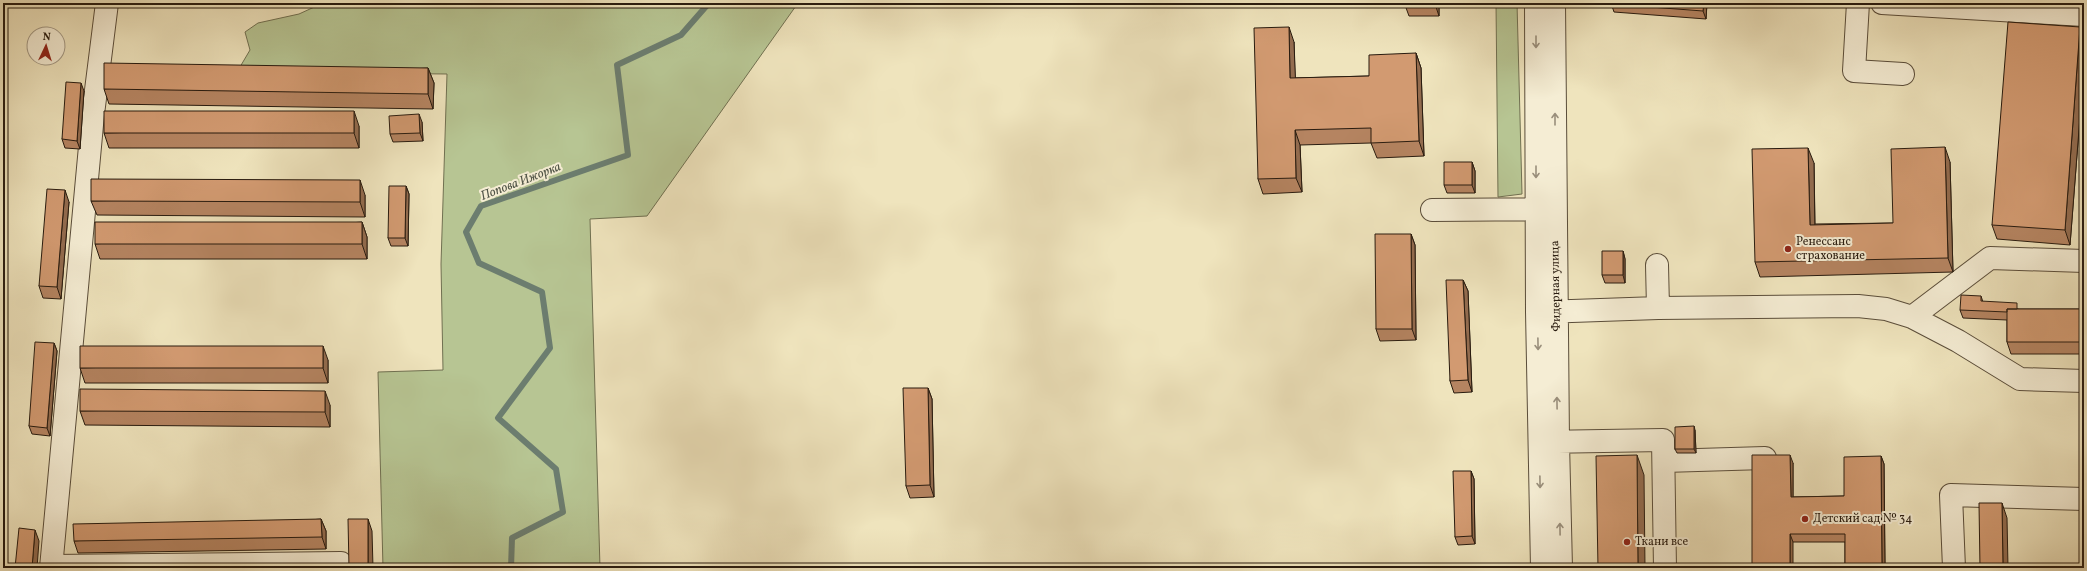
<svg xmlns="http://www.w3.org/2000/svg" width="2087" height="571" viewBox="0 0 2087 571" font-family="Vollkorn,serif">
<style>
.green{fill:#b7c593;stroke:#707051}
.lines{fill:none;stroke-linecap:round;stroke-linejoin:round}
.stream{stroke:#6c7d6f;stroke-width:6}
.minor-casing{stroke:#5a4d3a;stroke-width:24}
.minor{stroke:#f5edd4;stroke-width:22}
.wall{fill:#b58461;stroke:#281b0f}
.shaded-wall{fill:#936c4f;stroke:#281b0f}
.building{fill:#d29a71;stroke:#281b0f}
.oneway{stroke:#998e7b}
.poi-dot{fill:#8f2418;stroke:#f5edd4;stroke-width:1.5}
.labels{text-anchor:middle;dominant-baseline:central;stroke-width:4;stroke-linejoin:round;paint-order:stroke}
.poi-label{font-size:12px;fill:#281b0f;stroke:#f5edd4;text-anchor:start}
.street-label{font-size:12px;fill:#281b0f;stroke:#f5edd4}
.water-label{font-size:13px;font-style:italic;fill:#505447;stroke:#f5edd4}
</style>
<rect width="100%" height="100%" fill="#efe4bd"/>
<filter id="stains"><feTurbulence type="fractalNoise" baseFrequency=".005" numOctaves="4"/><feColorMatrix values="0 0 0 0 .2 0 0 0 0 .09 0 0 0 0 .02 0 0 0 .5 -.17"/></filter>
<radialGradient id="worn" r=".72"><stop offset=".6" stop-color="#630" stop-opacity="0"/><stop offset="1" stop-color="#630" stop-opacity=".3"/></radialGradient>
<path class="green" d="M 323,3 L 798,3 L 647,216 L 590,219 L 600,568 L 383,568 L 378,372 L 443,370 L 441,264 L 447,74 L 237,72 L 250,50 L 245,32 L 258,23 L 299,14 Z
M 1496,3 L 1517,3 L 1522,194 L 1498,197 Z"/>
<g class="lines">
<path class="stream" d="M 511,568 L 512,538 L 563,512 L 556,469 L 498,418 L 550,348 L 542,292 L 479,263 L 466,232 L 481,206 L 628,155 L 617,65 L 681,35 L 709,3"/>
<defs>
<path id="minor" d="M 1536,3 L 1537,312 L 1542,568
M 1554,3 L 1558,442 L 1561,568
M 1858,3 L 1854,71 L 1903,74
M 1882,3 L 2084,15
M 1432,210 L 1550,209
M 1657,265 L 1658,308
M 1543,312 L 1658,308 L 1858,306 L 1886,309 L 1912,317 L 1958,341 L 2020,379 L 2084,381
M 1912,317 L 1990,258 L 2084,261
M 1543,442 L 1663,440 L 1665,568
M 1664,461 L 1765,458
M 51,566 L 341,563 L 341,568
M 51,568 L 93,114 L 107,3
M 1954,568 L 1951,495 L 2084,499"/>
</defs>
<use href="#minor" class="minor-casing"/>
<use href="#minor" class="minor"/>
</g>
<path class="wall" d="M 1405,3 L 1439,3 L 1439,16 L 1409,16 L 1405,5 Z
M 1611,3 L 1707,3 L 1706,19 L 1614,12 Z
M 2080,27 L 2084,37 L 2084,65 L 2070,245 L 1997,239 L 1992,225 Z
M 1294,42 L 1295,78 L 1369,76 L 1416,53 L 1421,68 L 1424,156 L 1377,158 L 1371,143 L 1300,145 L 1302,192 L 1263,194 L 1258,179 Z
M 428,68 L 434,83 L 433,109 L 109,104 L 104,89 Z
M 84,91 L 80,149 L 65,148 L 62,139 Z
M 422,122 L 423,141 L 393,142 L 390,134 Z
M 359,126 L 359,148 L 109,148 L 104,133 Z
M 1472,162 L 1475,171 L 1475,193 L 1447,193 L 1444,185 Z
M 1950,162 L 1953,272 L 1760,277 L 1755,262 L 1814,163 L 1815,224 L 1893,223 Z
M 406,186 L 409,194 L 408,246 L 391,246 L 388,238 Z
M 365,195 L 365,217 L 97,215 L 91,201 Z
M 69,202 L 61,299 L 43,298 L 39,286 Z
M 362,222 L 367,237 L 367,259 L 100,259 L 95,244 Z
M 1411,234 L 1415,245 L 1416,340 L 1380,341 L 1376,329 Z
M 1623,251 L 1625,259 L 1625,283 L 1605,283 L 1602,275 Z
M 1463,280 L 1468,291 L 1472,392 L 1454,393 L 1450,381 Z
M 1981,296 L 1983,302 L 2019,309 L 2084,309 L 2084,354 L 2011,354 L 2007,342 L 2007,320 L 1963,318 L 1960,310 Z
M 54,343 L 57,351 L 50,436 L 32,434 L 29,426 Z
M 328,360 L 328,383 L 85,383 L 80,368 Z
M 928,388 L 932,399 L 934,497 L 910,498 L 906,486 Z
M 330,405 L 330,427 L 85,425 L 80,411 Z
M 1695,430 L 1696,453 L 1677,453 L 1675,449 Z
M 1881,456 L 1884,464 L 1885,568 L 1845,568 L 1845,542 L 1793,542 L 1752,568 L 1793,463 L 1793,497 L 1844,496 Z
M 1471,471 L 1474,479 L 1475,544 L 1458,545 L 1455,537 Z
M 321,519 L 326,531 L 326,549 L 78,553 L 74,541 Z"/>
<path class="shaded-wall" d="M 1435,3 L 1439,3 L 1439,16 L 1435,4 Z
M 1704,3 L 1707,3 L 1706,19 L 1703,11 Z
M 1289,27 L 1294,42 L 1296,93 L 1290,78 Z
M 2080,27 L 2084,37 L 2084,65 L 2070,245 L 2065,230 Z
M 1416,53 L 1421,68 L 1424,156 L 1419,141 Z
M 428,68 L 434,83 L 433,109 L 428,94 Z
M 81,83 L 84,91 L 80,149 L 77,141 Z
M 354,111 L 359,126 L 359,148 L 354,133 Z
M 419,114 L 422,122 L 423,141 L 420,133 Z
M 1295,130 L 1300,145 L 1302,192 L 1296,178 Z
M 1945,147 L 1950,162 L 1953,272 L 1948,258 Z
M 1808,148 L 1814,163 L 1815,239 L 1810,225 Z
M 1472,162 L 1475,171 L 1475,193 L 1472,185 Z
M 360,180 L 365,195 L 365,217 L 360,202 Z
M 406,186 L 409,194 L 408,246 L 405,238 Z
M 65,190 L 69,202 L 61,299 L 57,287 Z
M 362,222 L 367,237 L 367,259 L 362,244 Z
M 1411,234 L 1415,245 L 1416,340 L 1412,329 Z
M 1623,251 L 1625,259 L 1625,283 L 1623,275 Z
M 1463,280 L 1468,291 L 1472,392 L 1468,380 Z
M 54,343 L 57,351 L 50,436 L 47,428 Z
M 323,346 L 328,360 L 328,383 L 323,368 Z
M 928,388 L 932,399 L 934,497 L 930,485 Z
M 325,391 L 330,405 L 330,427 L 325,412 Z
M 1694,426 L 1695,430 L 1696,453 L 1694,449 Z
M 1637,455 L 1644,475 L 1645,568 L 1638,568 Z
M 1790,455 L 1793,463 L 1793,505 L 1791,497 Z
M 1881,456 L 1884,464 L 1885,568 L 1882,568 Z
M 1471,471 L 1474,479 L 1475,544 L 1472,536 Z
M 2002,503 L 2007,518 L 2008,568 L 2003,568 Z
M 321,519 L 326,531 L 326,549 L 322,537 Z
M 368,519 L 372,531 L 373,568 L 368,568 Z
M 35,530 L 39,541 L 37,568 L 32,568 Z
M 1790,534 L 1793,542 L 1793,568 L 1790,568 Z"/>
<path class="building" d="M 1405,3 L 1435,3 L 1435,4 L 1405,5 Z
M 1611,3 L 1704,3 L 1703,11 L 1611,4 Z
M 2008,22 L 2080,27 L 2065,230 L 1992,225 Z
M 1289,27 L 1290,78 L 1369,76 L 1369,55 L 1416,53 L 1419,141 L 1371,143 L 1371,128 L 1295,130 L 1296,178 L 1258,179 L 1254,28 Z
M 104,63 L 428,68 L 428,94 L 104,89 Z
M 66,82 L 81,83 L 77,141 L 62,139 Z
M 104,111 L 354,111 L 354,133 L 104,133 Z
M 419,114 L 420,133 L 390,134 L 389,116 Z
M 1945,147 L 1948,258 L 1755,262 L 1752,149 L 1808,148 L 1810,225 L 1893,223 L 1891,149 Z
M 1444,162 L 1472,162 L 1472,185 L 1444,185 Z
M 91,179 L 360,180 L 360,202 L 91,201 Z
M 389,186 L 406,186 L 405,238 L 388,238 Z
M 47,189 L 65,190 L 57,287 L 39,286 Z
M 95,222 L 362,222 L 362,244 L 95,244 Z
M 1375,234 L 1411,234 L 1412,329 L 1376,329 Z
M 1602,251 L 1623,251 L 1623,275 L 1602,275 Z
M 1446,280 L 1463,280 L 1468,380 L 1450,381 Z
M 1961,295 L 1981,296 L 1981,301 L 2017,303 L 2017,309 L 2007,309 L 2007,312 L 1960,310 Z
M 2007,309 L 2084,309 L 2084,342 L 2007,342 Z
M 35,342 L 54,343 L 47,428 L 29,426 Z
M 80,346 L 323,346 L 323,368 L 80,368 Z
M 903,388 L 928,388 L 930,485 L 906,486 Z
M 80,389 L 325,391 L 325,412 L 80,411 Z
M 1694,426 L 1694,449 L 1675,449 L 1675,427 Z
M 1637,455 L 1638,568 L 1598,568 L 1596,456 Z
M 1752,455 L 1790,455 L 1791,497 L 1844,496 L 1844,457 L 1881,456 L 1882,567 L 1845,568 L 1845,534 L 1790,534 L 1790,568 L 1752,568 Z
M 1453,471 L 1471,471 L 1472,536 L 1455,537 Z
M 1979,503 L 2002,503 L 2003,568 L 1980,568 Z
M 321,519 L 322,537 L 74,541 L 73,524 Z
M 348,519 L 368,519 L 368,568 L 349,568 Z
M 19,528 L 35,530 L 32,568 L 15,568 Z
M 330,565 L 330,568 L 60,568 Z"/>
<defs><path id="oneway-shaft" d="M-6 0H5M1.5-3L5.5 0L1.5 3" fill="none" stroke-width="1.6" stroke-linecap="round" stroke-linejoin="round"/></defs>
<g class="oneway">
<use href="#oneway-shaft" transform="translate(1536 42) rotate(90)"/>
<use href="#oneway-shaft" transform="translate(1555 119) rotate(-90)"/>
<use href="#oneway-shaft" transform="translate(1536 172) rotate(90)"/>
<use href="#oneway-shaft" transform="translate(1538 344) rotate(89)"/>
<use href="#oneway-shaft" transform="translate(1557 403) rotate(-91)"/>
<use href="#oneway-shaft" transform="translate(1540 482) rotate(89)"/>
<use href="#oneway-shaft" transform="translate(1560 529) rotate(-91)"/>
</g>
<g class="poi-dot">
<circle cx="1788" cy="249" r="4"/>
<circle cx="1805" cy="519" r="4"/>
<circle cx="1627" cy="542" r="4"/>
</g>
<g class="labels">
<g class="poi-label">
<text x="1796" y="242">Ренессанс<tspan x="1796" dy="14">страхование</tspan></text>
<text x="1813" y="519">Детский сад № 34</text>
<text x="1635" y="542">Ткани все</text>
</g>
<g class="street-label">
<text transform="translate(1556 286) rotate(-91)">Фидерная улица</text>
</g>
<g class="water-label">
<text transform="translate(521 182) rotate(-21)">Попова Ижорка</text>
</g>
</g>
<rect width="2087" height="571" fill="none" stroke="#efe4bd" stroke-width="16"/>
<rect x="4" y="4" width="2079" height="563" fill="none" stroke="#281b0f" stroke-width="2"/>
<rect x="8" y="8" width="2071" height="555" fill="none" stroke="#281b0f"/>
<g transform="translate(46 46) rotate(4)"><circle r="19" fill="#f5edd4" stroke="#a39985"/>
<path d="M0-3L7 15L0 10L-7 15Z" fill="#8f2418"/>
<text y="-6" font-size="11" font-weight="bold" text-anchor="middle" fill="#281b0f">N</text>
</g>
<rect width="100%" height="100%" filter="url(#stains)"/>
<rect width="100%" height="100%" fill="url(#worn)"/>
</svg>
